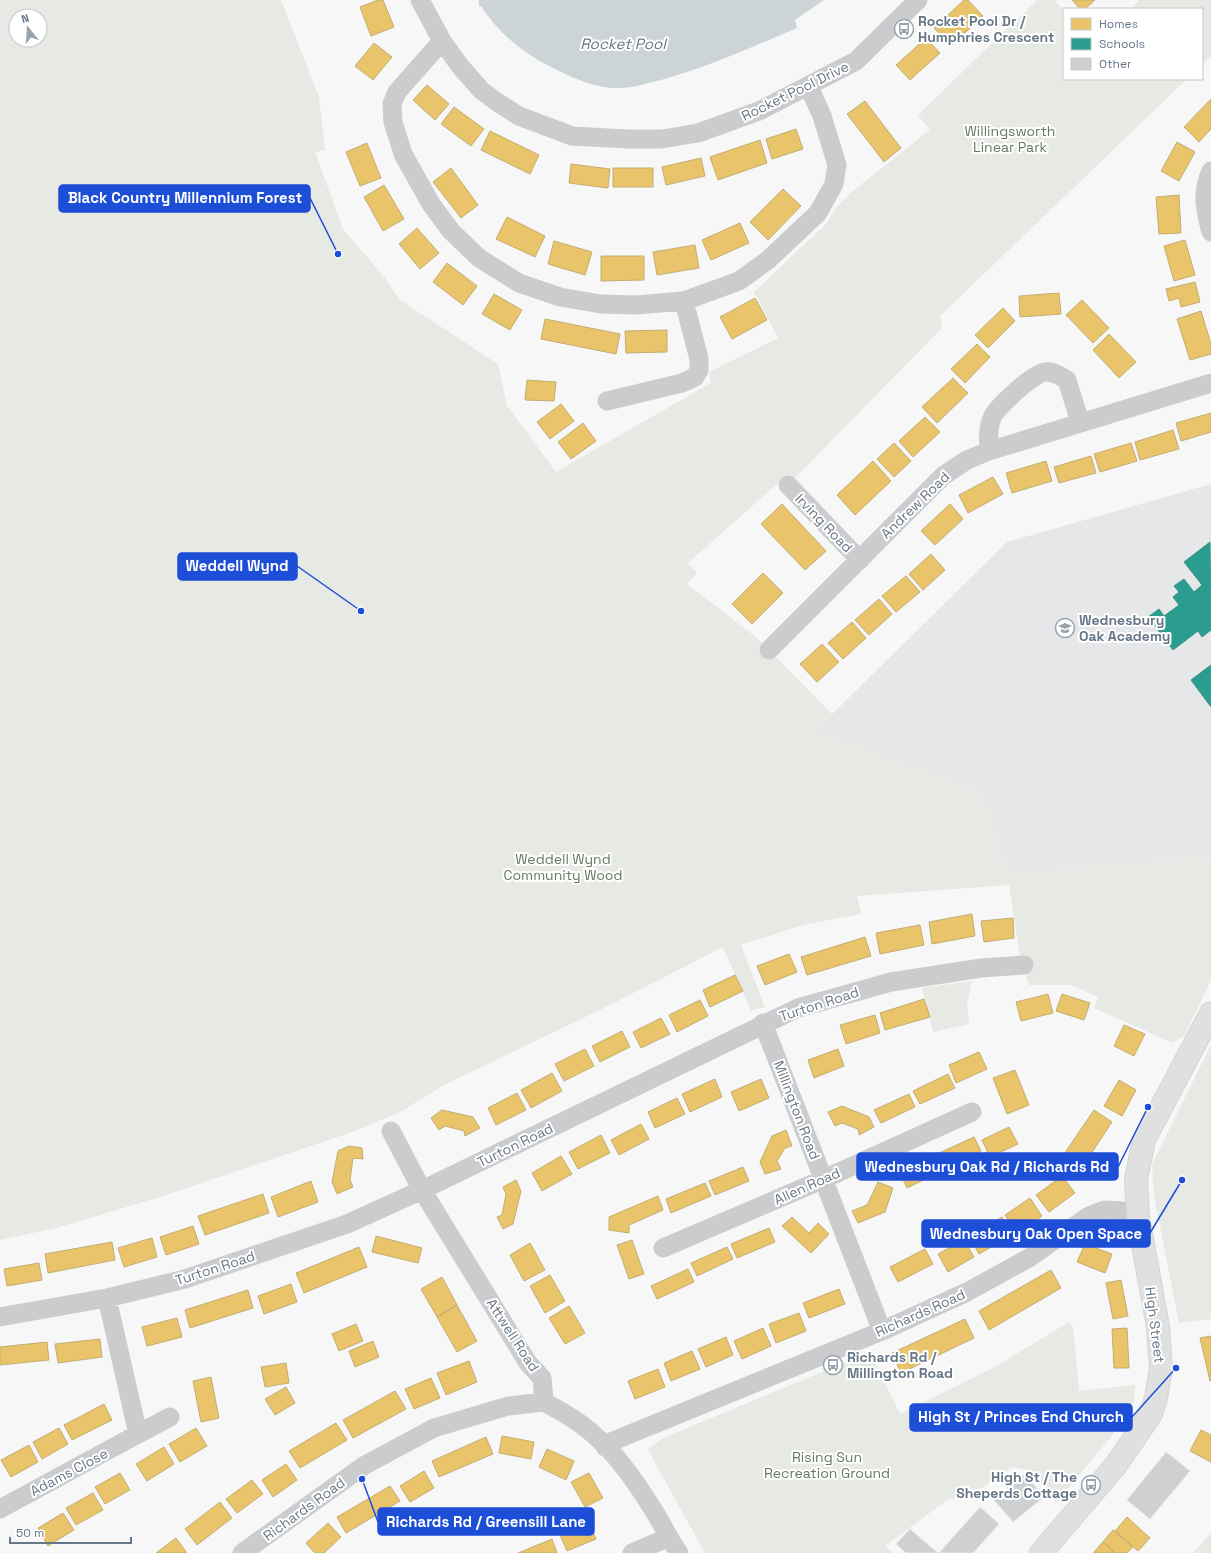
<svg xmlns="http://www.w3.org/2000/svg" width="1211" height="1553" viewBox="0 0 1211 1553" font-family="'Space Grotesk',sans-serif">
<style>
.built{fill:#e6e7e8}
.green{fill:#e6e9e4;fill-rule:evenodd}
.water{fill:#ccd4d8}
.homes{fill:#e9c46a;stroke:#c2ad73}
.schools{fill:#2a9d8f;stroke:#3c928d}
.building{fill:#ced0d1;stroke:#e6e6e6}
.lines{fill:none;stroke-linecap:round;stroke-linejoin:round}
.major-casing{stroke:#d4d5d6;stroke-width:24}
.minor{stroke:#ccccce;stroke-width:19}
.major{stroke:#e0e0e1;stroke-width:22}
.labels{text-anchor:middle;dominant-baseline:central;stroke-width:4;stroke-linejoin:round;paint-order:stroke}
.poi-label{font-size:14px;font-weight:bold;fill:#677787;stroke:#fff;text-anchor:start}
.street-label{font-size:14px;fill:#677787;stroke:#fff}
.park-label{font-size:14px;fill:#667962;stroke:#fff}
.water-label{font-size:15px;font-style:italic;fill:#637882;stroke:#fff}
.leader{fill:none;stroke:#1d4ed8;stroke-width:1.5}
.callout-dot{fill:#1d4ed8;stroke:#fff;stroke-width:1.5}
.callout{fill:#1d4ed8;stroke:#1d4ed8;stroke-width:1.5}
.callout-label{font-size:15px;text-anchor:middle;font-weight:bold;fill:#fff}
</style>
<rect width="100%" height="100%" fill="#f7f7f7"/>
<path class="built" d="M 1211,484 L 1211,856 L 1008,873 L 982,792 L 815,731 L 1007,542 Z"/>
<path class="green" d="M 0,0 L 281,0 L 319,97 L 325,150 L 315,152 L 343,229 L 385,278 L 400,300 L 498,364 L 507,406 L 556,472 L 711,383 L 709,372 L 778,338 L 754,292 L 825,225 L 836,208 L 854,190 L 930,130 L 918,115 L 1037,0 L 1054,0 L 1064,10 L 1064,79 L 1187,79 L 940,316 L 942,328 L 788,485 L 777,484 L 688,563 L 697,573 L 687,584 L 757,638 L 832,714 L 816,731 L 982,792 L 1008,873 L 1211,856 L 1211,980 L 1184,1036 L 1173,1043 L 1094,1008 L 1098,997 L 1071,985 L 1029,985 L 1020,957 L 1009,885 L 857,896 L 861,914 L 803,925 L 741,945 L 765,1007 L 751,1011 L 723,947 L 610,1005 L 446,1084 L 400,1112 L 358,1130 L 163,1196 L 56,1228 L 0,1240 ZM 16,16 L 40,16 L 40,40 L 16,40 Z
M 1139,0 L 1211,0 L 1211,56 L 1202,65 L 1202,9 L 1131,9 Z
M 972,981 L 967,1005 L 969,1024 L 933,1032 L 922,988 Z
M 1211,1045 L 1211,1319 L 1179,1323 L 1154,1196 L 1152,1164 Z
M 1069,1322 L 1073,1327 L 1079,1391 L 1135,1385 L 1134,1402 L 1124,1421 L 1056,1503 L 1029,1470 L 1012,1467 L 977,1491 L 947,1500 L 885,1546 L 893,1553 L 705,1553 L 648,1450 L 661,1439 L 870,1352 L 900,1414 L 993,1368 Z
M 1211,1533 L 1211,1553 L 1193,1553 Z"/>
<path class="water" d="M 479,0 L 824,0 L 795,20 L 797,28 C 752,47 708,67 661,80 C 647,83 634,88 619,88 C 596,89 571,77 551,67 C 522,52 498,33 481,6 L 479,7 Z"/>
<path class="homes" d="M 378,0 L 383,0 L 394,27 L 371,36 L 360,7 Z
M 964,0 L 968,0 L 983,16 L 951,46 L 934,28 Z
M 1072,0 L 1095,0 L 1085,9 L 1080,9 Z
M 926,38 L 940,53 L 910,80 L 896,65 Z
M 374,43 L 392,57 L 373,80 L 355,66 Z
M 427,85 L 449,104 L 435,120 L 413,100 Z
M 1211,99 L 1211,129 L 1199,142 L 1184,127 Z
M 865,101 L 901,148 L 884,162 L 847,114 Z
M 454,107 L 484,129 L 471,146 L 441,124 Z
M 796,129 L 803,149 L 772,159 L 766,139 Z
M 490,131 L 539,155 L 530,174 L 481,150 Z
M 760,140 L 767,163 L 718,180 L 710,157 Z
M 1177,142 L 1195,152 L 1179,181 L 1161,171 Z
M 367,143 L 381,178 L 360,186 L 346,152 Z
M 701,158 L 705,176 L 666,185 L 662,167 Z
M 571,164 L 610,169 L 608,188 L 569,183 Z
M 451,168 L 478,205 L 461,218 L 433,182 Z
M 613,168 L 653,168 L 653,187 L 613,187 Z
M 384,185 L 404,219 L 383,231 L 364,197 Z
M 783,189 L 801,206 L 768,240 L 750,222 Z
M 1179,195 L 1181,233 L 1159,234 L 1156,197 Z
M 507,217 L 545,236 L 535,257 L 496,239 Z
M 740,223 L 749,243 L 711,260 L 702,240 Z
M 417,228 L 439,253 L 420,269 L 399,244 Z
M 1185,240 L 1195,275 L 1174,281 L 1164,246 Z
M 554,241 L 592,252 L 585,275 L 548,264 Z
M 695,245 L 699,268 L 657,275 L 653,252 Z
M 601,256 L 644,256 L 644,280 L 601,281 Z
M 447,263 L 477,286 L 463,305 L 433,282 Z
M 1195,282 L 1200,302 L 1181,307 L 1179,298 L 1169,301 L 1166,289 Z
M 1059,293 L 1061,314 L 1020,317 L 1019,296 Z
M 494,294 L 522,310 L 510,330 L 482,314 Z
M 755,298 L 767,320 L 732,339 L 720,317 Z
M 1082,300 L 1109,328 L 1093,343 L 1066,315 Z
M 1003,308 L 1015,321 L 988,348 L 975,335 Z
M 1201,311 L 1211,344 L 1211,354 L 1190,360 L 1177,319 Z
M 545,319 L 620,334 L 616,354 L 541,339 Z
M 667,330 L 667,352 L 626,353 L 625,331 Z
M 1109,334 L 1136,362 L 1119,378 L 1093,350 Z
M 977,344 L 990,357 L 965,383 L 951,369 Z
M 953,378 L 968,393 L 937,423 L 922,407 Z
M 527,380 L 556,382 L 554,401 L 525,400 Z
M 561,404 L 574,421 L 550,439 L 537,422 Z
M 1211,413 L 1211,432 L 1181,441 L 1176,423 Z
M 925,417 L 940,432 L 913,457 L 899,441 Z
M 583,423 L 596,441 L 571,459 L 558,442 Z
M 1173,430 L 1179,449 L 1140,460 L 1135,442 Z
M 894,443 L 911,461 L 894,477 L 877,459 Z
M 1131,443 L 1137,461 L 1100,472 L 1094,454 Z
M 1091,456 L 1096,473 L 1059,483 L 1054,467 Z
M 873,461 L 891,481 L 855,515 L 837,495 Z
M 1046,461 L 1052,481 L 1012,493 L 1006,473 Z
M 993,477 L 1003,494 L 968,513 L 959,495 Z
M 782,504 L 826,551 L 805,570 L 761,524 Z
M 950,504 L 963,519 L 935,545 L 921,531 Z
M 931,554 L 945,570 L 923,590 L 909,574 Z
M 763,573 L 783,593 L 752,624 L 732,604 Z
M 906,576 L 920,592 L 896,612 L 882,596 Z
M 879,599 L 892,614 L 869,635 L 855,620 Z
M 852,622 L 866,638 L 843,659 L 828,643 Z
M 822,644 L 839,662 L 817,682 L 800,664 Z
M 972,914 L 975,936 L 932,944 L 929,922 Z
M 1013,918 L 1014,938 L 984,942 L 981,921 Z
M 920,925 L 924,945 L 880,954 L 876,933 Z
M 865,937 L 871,956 L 807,975 L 801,957 Z
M 789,954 L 797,972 L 765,985 L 757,966 Z
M 735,975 L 743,991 L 710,1007 L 703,990 Z
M 1048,994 L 1053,1013 L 1021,1021 L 1016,1002 Z
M 1062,994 L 1090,1003 L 1084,1020 L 1056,1011 Z
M 924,999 L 930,1017 L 885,1030 L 880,1013 Z
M 700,1000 L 708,1016 L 677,1032 L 669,1015 Z
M 875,1015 L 880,1033 L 846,1044 L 840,1025 Z
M 661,1018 L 670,1034 L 641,1048 L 633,1032 Z
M 1124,1025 L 1145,1034 L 1134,1056 L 1114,1046 Z
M 622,1031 L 630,1047 L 600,1062 L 592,1046 Z
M 585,1049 L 594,1066 L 564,1081 L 555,1064 Z
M 838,1049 L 844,1066 L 814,1078 L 808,1060 Z
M 979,1052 L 987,1069 L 956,1083 L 949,1065 Z
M 1015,1070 L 1029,1105 L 1007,1114 L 993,1078 Z
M 552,1073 L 562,1091 L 531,1108 L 521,1090 Z
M 948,1074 L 955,1088 L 920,1104 L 913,1091 Z
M 715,1079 L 722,1097 L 690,1112 L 682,1094 Z
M 761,1079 L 769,1098 L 739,1111 L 731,1092 Z
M 1119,1080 L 1136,1090 L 1122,1116 L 1104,1106 Z
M 517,1093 L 526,1110 L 496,1125 L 488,1108 Z
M 909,1094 L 915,1107 L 881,1123 L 874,1110 Z
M 677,1098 L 685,1114 L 655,1128 L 648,1112 Z
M 842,1106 L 869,1117 L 874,1127 L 859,1135 L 858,1129 L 842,1123 L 835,1126 L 828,1112 Z
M 442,1110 L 473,1117 L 480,1128 L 465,1136 L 464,1131 L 445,1126 L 439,1130 L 431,1118 Z
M 1094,1110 L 1112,1122 L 1077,1175 L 1058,1163 Z
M 641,1124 L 649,1139 L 619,1155 L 611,1140 Z
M 1009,1127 L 1018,1144 L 990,1157 L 982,1140 Z
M 786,1130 L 792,1146 L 785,1148 L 777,1161 L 781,1169 L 765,1174 L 760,1162 L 772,1136 Z
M 601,1135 L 610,1153 L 578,1169 L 569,1152 Z
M 974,1137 L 981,1151 L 945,1169 L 937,1154 Z
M 349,1146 L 362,1148 L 363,1159 L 353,1158 L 350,1180 L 353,1187 L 337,1194 L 332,1182 L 338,1151 Z
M 561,1156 L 572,1174 L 542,1191 L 532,1173 Z
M 932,1157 L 940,1172 L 907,1188 L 900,1173 Z
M 743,1167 L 749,1181 L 715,1195 L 709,1181 Z
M 1062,1176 L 1075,1193 L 1049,1212 L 1036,1195 Z
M 516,1180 L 521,1191 L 513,1224 L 503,1229 L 497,1217 L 502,1215 L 506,1194 L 503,1187 Z
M 311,1181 L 318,1202 L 278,1217 L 271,1197 Z
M 878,1182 L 893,1188 L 885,1212 L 858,1223 L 852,1211 L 867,1205 Z
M 705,1183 L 711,1196 L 671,1213 L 666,1199 Z
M 263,1194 L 269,1213 L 205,1235 L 198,1216 Z
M 658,1196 L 663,1210 L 629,1225 L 629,1233 L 609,1230 L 609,1217 Z
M 1030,1198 L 1042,1216 L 1017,1233 L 1005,1215 Z
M 792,1217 L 809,1233 L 818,1223 L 829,1234 L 811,1253 L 782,1226 Z
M 1002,1217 L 1012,1235 L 979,1254 L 969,1236 Z
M 193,1226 L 199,1244 L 166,1255 L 160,1237 Z
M 769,1228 L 775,1242 L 737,1258 L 731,1244 Z
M 376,1236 L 422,1248 L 418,1263 L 372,1252 Z
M 152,1238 L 157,1257 L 124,1267 L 118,1248 Z
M 632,1240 L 644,1274 L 629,1279 L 617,1245 Z
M 964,1240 L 974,1257 L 948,1272 L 938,1254 Z
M 112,1242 L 115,1260 L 48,1273 L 45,1254 Z
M 530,1243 L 545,1270 L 524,1281 L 510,1255 Z
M 1085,1244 L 1112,1254 L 1105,1273 L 1077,1262 Z
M 359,1247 L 367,1267 L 304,1293 L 296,1273 Z
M 727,1247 L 733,1259 L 697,1276 L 691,1263 Z
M 925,1249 L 933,1264 L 898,1282 L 890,1267 Z
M 39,1263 L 42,1280 L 7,1286 L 4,1269 Z
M 688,1269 L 694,1282 L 657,1299 L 651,1286 Z
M 1051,1270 L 1061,1288 L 989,1330 L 979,1311 Z
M 550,1275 L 565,1301 L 545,1313 L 530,1286 Z
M 442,1277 L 457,1305 L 437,1317 L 421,1289 Z
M 1121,1280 L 1128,1316 L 1113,1319 L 1106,1283 Z
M 291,1284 L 297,1302 L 264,1314 L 258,1296 Z
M 839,1289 L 845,1304 L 809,1318 L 803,1303 Z
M 248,1290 L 253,1308 L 190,1328 L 185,1310 Z
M 457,1305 L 477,1341 L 457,1352 L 437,1317 Z
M 569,1306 L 585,1333 L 565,1344 L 549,1318 Z
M 799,1313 L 806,1331 L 776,1343 L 769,1324 Z
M 177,1318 L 182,1337 L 147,1346 L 142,1327 Z
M 965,1319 L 974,1338 L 901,1373 L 892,1353 Z
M 356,1324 L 363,1341 L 339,1351 L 332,1334 Z
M 763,1328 L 771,1346 L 742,1359 L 734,1341 Z
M 1127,1328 L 1129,1368 L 1114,1368 L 1112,1329 Z
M 1211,1336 L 1211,1380 L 1210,1381 L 1200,1338 Z
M 726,1337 L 733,1355 L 706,1367 L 698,1349 Z
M 100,1339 L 102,1357 L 58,1363 L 55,1344 Z
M 373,1341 L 379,1357 L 355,1367 L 349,1351 Z
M 47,1342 L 49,1360 L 0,1365 L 0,1347 Z
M 692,1351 L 700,1369 L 671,1381 L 664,1363 Z
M 469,1361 L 477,1382 L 446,1395 L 437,1373 Z
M 286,1363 L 289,1383 L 265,1387 L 261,1367 Z
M 658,1369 L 665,1387 L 635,1399 L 628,1381 Z
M 211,1377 L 219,1418 L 201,1422 L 193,1381 Z
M 431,1378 L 440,1398 L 414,1409 L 405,1389 Z
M 286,1387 L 295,1403 L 275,1415 L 265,1399 Z
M 395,1391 L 406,1409 L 353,1438 L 343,1420 Z
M 104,1404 L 112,1420 L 72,1440 L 64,1425 Z
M 336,1423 L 347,1440 L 300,1468 L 289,1451 Z
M 59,1428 L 68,1444 L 42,1459 L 33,1442 Z
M 196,1428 L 207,1446 L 180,1462 L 169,1444 Z
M 1201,1430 L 1211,1435 L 1211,1462 L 1190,1451 Z
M 502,1436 L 534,1442 L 531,1459 L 499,1453 Z
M 486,1437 L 493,1454 L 439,1477 L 432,1461 Z
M 29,1445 L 38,1462 L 11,1477 L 1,1460 Z
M 164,1447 L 174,1464 L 147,1481 L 136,1464 Z
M 547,1449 L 574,1461 L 566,1480 L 539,1467 Z
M 286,1464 L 297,1480 L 273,1497 L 262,1480 Z
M 424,1471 L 434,1488 L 410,1502 L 400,1486 Z
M 120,1473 L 130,1490 L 105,1504 L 95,1487 Z
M 589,1473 L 603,1498 L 585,1507 L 571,1482 Z
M 252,1480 L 263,1494 L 237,1513 L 226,1499 Z
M 390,1486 L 400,1501 L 346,1533 L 337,1517 Z
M 93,1493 L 103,1510 L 76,1525 L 66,1508 Z
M 220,1502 L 232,1518 L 197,1545 L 185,1529 Z
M 63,1513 L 74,1530 L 48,1546 L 38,1528 Z
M 1127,1517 L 1150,1538 L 1138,1551 L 1115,1531 Z
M 328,1523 L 341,1537 L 324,1553 L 315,1553 L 306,1543 Z
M 589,1523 L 596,1539 L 567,1551 L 560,1535 Z
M 1113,1530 L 1133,1547 L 1127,1553 L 1115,1553 L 1103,1542 Z
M 176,1538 L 187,1553 L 156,1553 Z
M 552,1539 L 557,1553 L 518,1553 Z
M 1103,1542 L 1115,1553 L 1093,1553 Z"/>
<path class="schools" d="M 1210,542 L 1211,630 L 1202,637 L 1198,631 L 1173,650 L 1148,617 L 1159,609 L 1164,616 L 1179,605 L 1173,597 L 1179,592 L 1174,586 L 1184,579 L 1194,592 L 1202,585 L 1184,562 Z
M 1211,665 L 1211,707 L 1191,680 Z"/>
<path class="building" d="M 1166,1452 L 1190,1471 L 1150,1519 L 1127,1500 Z
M 1025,1474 L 1044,1497 L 1013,1522 L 994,1500 Z
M 980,1507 L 999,1524 L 973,1553 L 939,1553 Z
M 910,1529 L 938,1553 L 906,1553 L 896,1544 Z"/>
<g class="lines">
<defs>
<path id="major" d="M 1041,1553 L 1116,1465 L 1151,1414 L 1156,1398 L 1161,1368 L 1158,1327 L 1138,1217 L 1136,1179 L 1144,1140 L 1211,1013"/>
</defs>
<use href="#major" class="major-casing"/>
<path class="minor" d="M 420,0 L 442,41 L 460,66 L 481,90 L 497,102 L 519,116 L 572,136 L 627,139 L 662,139 L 698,133 L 759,111 L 856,61 L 918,0
M 442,41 L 397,92 L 392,104 L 393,122 L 403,154 L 431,204 L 451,231 L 479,258 L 519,283 L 560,297 L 601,304 L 636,305 L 684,301 L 739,281 L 768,260 L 818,213 L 834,184 L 837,165 L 822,116 L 809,87
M 1211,171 C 1201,193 1205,210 1211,232
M 607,401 L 682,383 L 695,377 L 699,370 L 699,359 L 684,301
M 989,451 C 989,440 987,429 992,418 C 995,408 1034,373 1045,372 C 1054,371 1060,376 1067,380 L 1080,422
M 788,485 L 860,560
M 769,650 L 943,476 L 967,460 L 989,451 L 1211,383
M 763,1023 L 882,1331
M 391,1131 L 422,1190 L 528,1363 L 542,1378 L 544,1402
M 663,1248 L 824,1179 L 972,1112
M 0,1317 L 107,1298 L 185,1279 L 347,1224 L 422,1190 L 798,1008 L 891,982 L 981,968 L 1024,965
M 544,1402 C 561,1411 579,1421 593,1434 C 616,1453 638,1485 654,1511 C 663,1525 669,1539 679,1553
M 138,1434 L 170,1417
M 605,1447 L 613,1441 L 882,1331 L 967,1292 L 1029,1258 L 1089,1216 L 1104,1210 L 1122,1211 L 1138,1217
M 0,1509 L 138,1434 L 107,1298
M 242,1553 L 365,1465 L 434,1428 L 508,1406 L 544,1402
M 632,1553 L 667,1538"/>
<use href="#major" class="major"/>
</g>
<defs>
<symbol id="bus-ring" viewBox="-11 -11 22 22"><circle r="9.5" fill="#fff" stroke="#99a4ae" stroke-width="1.5"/><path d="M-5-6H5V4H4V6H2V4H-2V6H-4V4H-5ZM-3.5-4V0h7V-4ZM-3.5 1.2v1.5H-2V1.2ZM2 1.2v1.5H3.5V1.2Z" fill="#99a4ae"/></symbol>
<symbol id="school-ring" viewBox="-11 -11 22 22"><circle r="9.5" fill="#fff" stroke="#99a4ae" stroke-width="1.5"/><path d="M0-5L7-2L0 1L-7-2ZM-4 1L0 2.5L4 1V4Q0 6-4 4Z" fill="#99a4ae"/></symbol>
</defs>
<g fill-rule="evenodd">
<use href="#bus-ring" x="893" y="18" width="22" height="22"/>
<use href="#school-ring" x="1054" y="617" width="22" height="22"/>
<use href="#bus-ring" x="822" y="1354" width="22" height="22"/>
<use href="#bus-ring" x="1080" y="1474" width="22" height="22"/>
</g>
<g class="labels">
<g class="poi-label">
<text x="918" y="21">Rocket Pool Dr /<tspan x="918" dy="16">Humphries Crescent</tspan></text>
<text x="1079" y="620">Wednesbury<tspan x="1079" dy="16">Oak Academy</tspan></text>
<text x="847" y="1357">Richards Rd /<tspan x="847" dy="16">Millington Road</tspan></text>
<text x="1077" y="1477" text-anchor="end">High St / The<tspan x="1077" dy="16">Sheperds Cottage</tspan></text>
</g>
<g class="street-label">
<text transform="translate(795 91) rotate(-26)">Rocket Pool Drive</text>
<text transform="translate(915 505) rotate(-44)">Andrew Road</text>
<text transform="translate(824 523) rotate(46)">Irving Road</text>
<text transform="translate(819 1004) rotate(-18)">Turton Road</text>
<text transform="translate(797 1110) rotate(69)">Millington Road</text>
<text transform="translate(515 1145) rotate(-26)">Turton Road</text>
<text transform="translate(807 1186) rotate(-24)">Allen Road</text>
<text transform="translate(215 1268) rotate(-18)">Turton Road</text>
<text transform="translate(920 1313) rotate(-24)">Richards Road</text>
<text transform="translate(1155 1325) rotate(83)">High Street</text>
<text transform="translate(513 1335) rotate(57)">Attwell Road</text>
<text transform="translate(69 1472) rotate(-28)">Adams Close</text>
<text transform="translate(304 1509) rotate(-36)">Richards Road</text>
</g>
<g class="park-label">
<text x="1010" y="131">Willingsworth<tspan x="1010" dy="16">Linear Park</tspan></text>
<text x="563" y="859">Weddell Wynd<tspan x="563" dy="16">Community Wood</tspan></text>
<text x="827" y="1457">Rising Sun<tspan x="827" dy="16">Recreation Ground</tspan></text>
</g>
<g class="water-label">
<text x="623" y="43">Rocket Pool</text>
</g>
</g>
<path class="leader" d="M338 254L310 198M361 611L297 566M1148 1107L1118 1167M1182 1180L1150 1233M1176 1368L1132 1417M362 1479L378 1522"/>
<g class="callout-dot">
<circle cx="338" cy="254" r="4"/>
<circle cx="361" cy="611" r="4"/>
<circle cx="1148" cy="1107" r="4"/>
<circle cx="1182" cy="1180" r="4"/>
<circle cx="1176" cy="1368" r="4"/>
<circle cx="362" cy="1479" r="4"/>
</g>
<g class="callout">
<rect x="59" y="185" width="251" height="27" rx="4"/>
<rect x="178" y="553" width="119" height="27" rx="4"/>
<rect x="857" y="1153" width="261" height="27" rx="4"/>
<rect x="922" y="1220" width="228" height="27" rx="4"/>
<rect x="910" y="1404" width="222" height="27" rx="4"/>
<rect x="378" y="1508" width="216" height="27" rx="4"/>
</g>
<g class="callout-label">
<text x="185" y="203">Black Country Millennium Forest</text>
<text x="237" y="571">Weddell Wynd</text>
<text x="987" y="1172">Wednesbury Oak Rd / Richards Rd</text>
<text x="1036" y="1239">Wednesbury Oak Open Space</text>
<text x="1021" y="1422">High St / Princes End Church</text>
<text x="486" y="1527">Richards Rd / Greensill Lane</text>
</g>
<rect x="1063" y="8" width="140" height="72" fill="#ffffff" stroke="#c2c9cf"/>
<rect x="1071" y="18" width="20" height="12" fill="#e9c46a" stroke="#c2c9cf"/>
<text x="1099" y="28" font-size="12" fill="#677787">Homes</text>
<rect x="1071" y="38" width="20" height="12" fill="#2a9d8f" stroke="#c2c9cf"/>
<text x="1099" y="48" font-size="12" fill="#677787">Schools</text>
<rect x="1071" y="58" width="20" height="12" fill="#ced0d1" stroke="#c2c9cf"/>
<text x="1099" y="68" font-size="12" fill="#677787">Other</text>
<g transform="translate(28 28) rotate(343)"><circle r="19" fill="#ffffff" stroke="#c2c9cf"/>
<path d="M0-3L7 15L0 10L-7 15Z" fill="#99a4ae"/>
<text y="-6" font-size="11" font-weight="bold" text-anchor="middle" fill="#677787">N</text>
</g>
<path d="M10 1537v6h121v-6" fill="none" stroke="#677787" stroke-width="2"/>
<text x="16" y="1537" font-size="12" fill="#677787" stroke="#ffffff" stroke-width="3" paint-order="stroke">50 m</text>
</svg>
